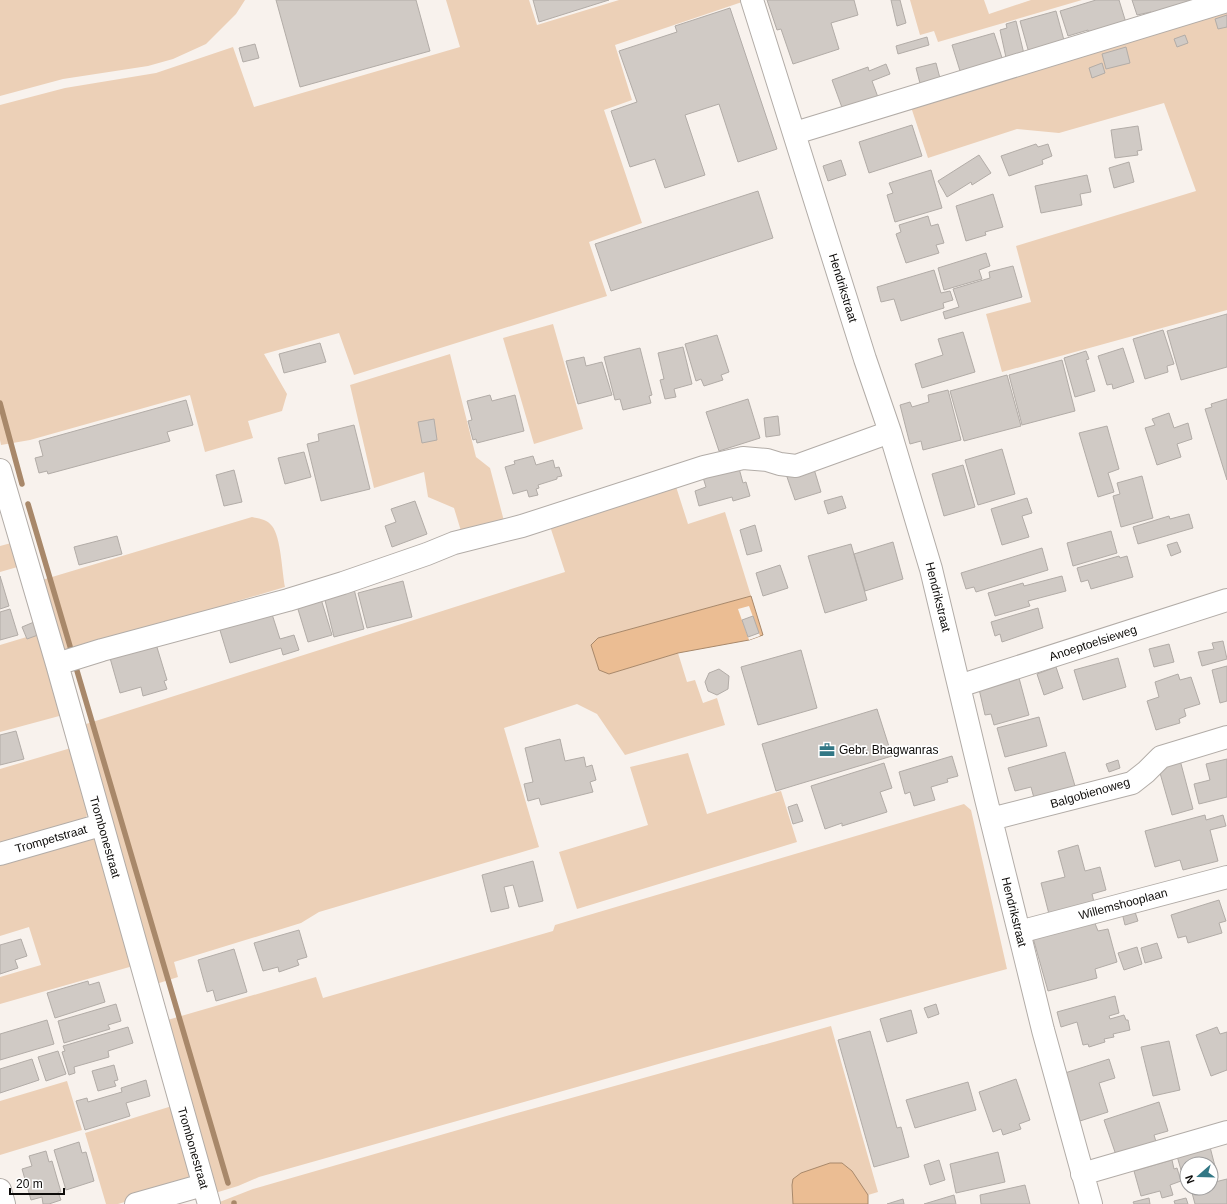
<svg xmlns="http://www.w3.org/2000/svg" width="1227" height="1204" viewBox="0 0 1227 1204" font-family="Arial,sans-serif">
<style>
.green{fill:#ecd0b7}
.water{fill:#ebbd93;stroke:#a8886a}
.pier{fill:#f8f2ed}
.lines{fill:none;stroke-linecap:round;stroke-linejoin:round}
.stream{stroke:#a8886a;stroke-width:5.5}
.building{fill:#d0cac5;stroke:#b2aca7}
.minor-casing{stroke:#b2aca7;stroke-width:24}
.minor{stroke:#fff;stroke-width:22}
.labels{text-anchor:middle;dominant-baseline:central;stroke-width:3.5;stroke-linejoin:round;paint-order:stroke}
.street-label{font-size:12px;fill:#0d0b09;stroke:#fff}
.poi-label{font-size:12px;fill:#0d0b09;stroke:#fff;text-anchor:start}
</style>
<rect width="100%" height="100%" fill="#f8f2ed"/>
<path class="green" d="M 0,0 L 245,0 L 236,14 L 206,44 L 173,59 L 148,66 L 63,79 L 0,96 Z
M 446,0 L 529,0 L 537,25 L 619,0 L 745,0 L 745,1 L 615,45 L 632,100 L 604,110 L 642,223 L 589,242 L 607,296 L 354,375 L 339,333 L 264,354 L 287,394 L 282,411 L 248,421 L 253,438 L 205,452 L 190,395 L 30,440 L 1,445 L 0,440 L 0,105 L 65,88 L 156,73 L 233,47 L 254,107 L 460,47 Z
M 910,0 L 984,0 L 989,14 L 1031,0 L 1082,0 L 938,42 L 934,31 L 920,35 Z
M 1227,9 L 1227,310 L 1002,372 L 986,314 L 1031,302 L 1016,246 L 1196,191 L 1164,103 L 1059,133 L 1017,129 L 928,158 L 910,104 Z
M 553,324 L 583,429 L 534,444 L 503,338 Z
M 450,354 L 476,457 L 490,468 L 504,521 L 461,531 L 454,508 L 428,497 L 424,472 L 374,488 L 350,385 Z
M 671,471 L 688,524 L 725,512 L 751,596 L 598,638 L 591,645 L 609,674 L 678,653 L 687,682 L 695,680 L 703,703 L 717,698 L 725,725 L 625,755 L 597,714 L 577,704 L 504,728 L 539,847 L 319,912 L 301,923 L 174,962 L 178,977 L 153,985 L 83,725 L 565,572 L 547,517 Z
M 252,517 C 260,519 267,519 272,526 C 281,537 282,572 285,587 L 231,603 L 207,619 L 63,650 L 42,580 Z
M 15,542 L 21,566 L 0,572 L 0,546 Z
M 40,633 L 63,715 L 0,732 L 0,645 Z
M 71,748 L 87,809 L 87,815 L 84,820 L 0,847 L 0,769 Z
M 688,753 L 707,814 L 781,791 L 797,842 L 577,909 L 559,852 L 648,825 L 630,767 Z
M 964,804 L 971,810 L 1007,969 L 676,1059 L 259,1177 L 238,1186 L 215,1193 L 164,1021 L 316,977 L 323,998 L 553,931 L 555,925 Z
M 95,835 L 133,966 L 0,1004 L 0,977 L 41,965 L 29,927 L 0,936 L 0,859 Z
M 831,1026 L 878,1192 L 868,1195 L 852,1171 L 842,1163 L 792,1185 L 793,1204 L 218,1204 L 217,1203 L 253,1189 L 510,1115 Z
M 67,1081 L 82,1130 L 0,1155 L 0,1101 Z
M 172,1106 L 190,1176 L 187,1181 L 181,1185 L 118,1204 L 106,1204 L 85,1133 Z"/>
<path class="water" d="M 751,596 L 763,635 L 749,640 L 678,653 L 609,674 L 599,670 L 591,645 L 598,638 Z
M 830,1163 L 842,1163 L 852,1171 L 868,1195 L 868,1204 L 793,1204 L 792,1185 L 793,1179 L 801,1173 Z"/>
<path class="pier" d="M 749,606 L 760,636 L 749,640 L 738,609 Z"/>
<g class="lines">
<path class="stream" d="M 0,403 L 22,484
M 28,504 L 72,653
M 75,664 L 228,1183
M 234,1203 L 234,1204"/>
</g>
<path class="building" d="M 276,0 L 416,0 L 430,51 L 300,87 Z
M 533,0 L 609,0 L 539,22 Z
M 767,0 L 854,0 L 858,15 L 831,23 L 839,49 L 793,64 L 781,29 L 777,30 Z
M 891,0 L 900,0 L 906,23 L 897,26 Z
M 1096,0 L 1119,0 L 1127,26 L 1090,37 L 1088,30 L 1068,36 L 1060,11 Z
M 1132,0 L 1190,0 L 1190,1 L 1184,3 L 1186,10 L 1153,19 L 1151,12 L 1137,15 Z
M 730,8 L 777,149 L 738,162 L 719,104 L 685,115 L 705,175 L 665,188 L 655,159 L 630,167 L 611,111 L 637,102 L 619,51 L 677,32 L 675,26 Z
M 1056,11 L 1065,44 L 1029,53 L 1020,21 Z
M 1227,15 L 1227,27 L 1218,29 L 1215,19 Z
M 1016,21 L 1025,58 L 1007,62 L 1000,30 L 1007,28 L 1006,24 Z
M 994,33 L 1003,61 L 961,74 L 952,45 Z
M 1185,35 L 1188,43 L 1177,47 L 1174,39 Z
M 927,37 L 929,45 L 898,54 L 896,46 Z
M 255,44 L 259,58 L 243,62 L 239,48 Z
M 1126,47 L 1130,63 L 1106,69 L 1102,54 Z
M 936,63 L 941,82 L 921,87 L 916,68 Z
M 1102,63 L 1105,73 L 1092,78 L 1089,68 Z
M 886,64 L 890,74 L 872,81 L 879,100 L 844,113 L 832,80 L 868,67 L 869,71 Z
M 912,125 L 922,156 L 869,173 L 859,142 Z
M 1138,126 L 1142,150 L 1137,151 L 1138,155 L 1115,158 L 1111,130 Z
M 1036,144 L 1038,147 L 1048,144 L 1052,156 L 1042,160 L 1043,164 L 1009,176 L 1001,156 Z
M 979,155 L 991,173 L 972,185 L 971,182 L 947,197 L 938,181 Z
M 841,160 L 846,175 L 828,181 L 823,166 Z
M 1129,162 L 1134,182 L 1114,188 L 1109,168 Z
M 931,170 L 942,208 L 895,222 L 887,195 L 893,193 L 889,183 Z
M 1087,175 L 1091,192 L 1080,194 L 1082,205 L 1041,213 L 1035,186 Z
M 758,191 L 773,238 L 611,291 L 595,244 Z
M 993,194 L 1003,227 L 985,232 L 986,235 L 966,241 L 956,206 Z
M 928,216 L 931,226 L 938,224 L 944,243 L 936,245 L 939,253 L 906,263 L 896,234 L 901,232 L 899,225 Z
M 986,253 L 990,266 L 979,270 L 982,279 L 944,290 L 938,268 Z
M 1013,266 L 1022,297 L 945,319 L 943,312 L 959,307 L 953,289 L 990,278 L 989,272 Z
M 934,270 L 941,293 L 950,291 L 953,300 L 943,303 L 944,308 L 901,321 L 894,299 L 881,302 L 877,287 Z
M 1227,314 L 1227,367 L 1181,380 L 1167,331 Z
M 1163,330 L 1174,364 L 1167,366 L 1168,372 L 1145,379 L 1133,339 Z
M 963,332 L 975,372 L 922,388 L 915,364 L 943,355 L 938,339 Z
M 717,335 L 729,372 L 721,375 L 723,380 L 704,386 L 701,379 L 696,381 L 685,344 Z
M 320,343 L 326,362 L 284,373 L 279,354 Z
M 683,347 L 692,384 L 674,389 L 676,397 L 665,399 L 660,380 L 664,379 L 658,353 Z
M 640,348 L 652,395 L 649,396 L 651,403 L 623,410 L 620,399 L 615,400 L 604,357 Z
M 1123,348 L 1134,382 L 1113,389 L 1112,384 L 1107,385 L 1098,356 Z
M 1086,351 L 1089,359 L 1086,360 L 1095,391 L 1075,397 L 1064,358 Z
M 584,357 L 586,366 L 602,362 L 612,395 L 578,404 L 566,361 Z
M 1062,360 L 1075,411 L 1022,425 L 1009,375 Z
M 1007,375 L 1021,426 L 964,441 L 950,391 Z
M 948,390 L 961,440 L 923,450 L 921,441 L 910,444 L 900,405 L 910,402 L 912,407 L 929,402 L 928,395 Z
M 490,395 L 492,401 L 515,395 L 524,431 L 477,443 L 476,439 L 473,440 L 468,421 L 472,420 L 467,401 Z
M 748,399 L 760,438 L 719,451 L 706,412 Z
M 1227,399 L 1227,480 L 1205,409 L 1212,407 L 1211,404 Z
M 186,400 L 193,425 L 167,432 L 170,441 L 48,474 L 47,471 L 39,473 L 35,458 L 43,456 L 39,441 Z
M 1169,413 L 1174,428 L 1188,423 L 1192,439 L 1177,444 L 1181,457 L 1157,465 L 1145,428 L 1155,425 L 1152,419 Z
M 778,416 L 780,435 L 766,437 L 764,418 Z
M 434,419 L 437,440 L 422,443 L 418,422 Z
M 354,425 L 370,489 L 321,501 L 307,444 L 319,441 L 318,434 Z
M 1107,426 L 1119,469 L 1108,473 L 1114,492 L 1098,497 L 1079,433 Z
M 1002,449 L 1015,494 L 978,505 L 965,460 Z
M 304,452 L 311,477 L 285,484 L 278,458 Z
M 533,456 L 536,465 L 553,460 L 555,468 L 559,467 L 562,476 L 557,477 L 557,479 L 538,485 L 539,488 L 536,489 L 538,495 L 529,497 L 527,490 L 513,494 L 505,467 L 515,464 L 514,461 Z
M 737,461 L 743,483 L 746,482 L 750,496 L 733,501 L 732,497 L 699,506 L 695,491 L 706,487 L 701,471 Z
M 963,465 L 975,507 L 944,516 L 932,474 Z
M 814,469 L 821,492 L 795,500 L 787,477 Z
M 234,470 L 242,502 L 224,506 L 216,475 Z
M 1142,476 L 1153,518 L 1121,527 L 1113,496 L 1120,494 L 1117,483 Z
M 842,496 L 846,508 L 828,514 L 824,501 Z
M 1027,498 L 1032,513 L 1022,516 L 1029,537 L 1002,545 L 991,509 Z
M 415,501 L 427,534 L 392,547 L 385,526 L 396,522 L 391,509 Z
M 1189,514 L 1193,528 L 1138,544 L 1133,527 L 1169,516 L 1170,519 Z
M 755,525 L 762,551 L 747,555 L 740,530 Z
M 1111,531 L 1117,553 L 1073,566 L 1067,543 Z
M 117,536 L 122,554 L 79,565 L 74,547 Z
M 893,542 L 903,579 L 865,591 L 854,554 Z
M 1177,542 L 1181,552 L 1171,556 L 1167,545 Z
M 851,544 L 867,600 L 825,613 L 808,556 Z
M 1042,548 L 1048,570 L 976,592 L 974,587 L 966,589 L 961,573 Z
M 1119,556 L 1120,558 L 1127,556 L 1133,577 L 1091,589 L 1088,580 L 1081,582 L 1077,568 Z
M 780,565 L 788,588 L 763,596 L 756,573 Z
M 0,576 L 9,606 L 0,609 Z
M 1062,576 L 1066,591 L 1028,601 L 1030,606 L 995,616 L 988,593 L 1023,583 L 1024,586 Z
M 403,581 L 412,617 L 367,628 L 358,593 Z
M 354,589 L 364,629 L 334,637 L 324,596 Z
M 321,599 L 332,635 L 308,642 L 297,606 Z
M 1038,608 L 1043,628 L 1002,642 L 1000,634 L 995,636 L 991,622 Z
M 10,609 L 18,635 L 0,640 L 0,612 Z
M 271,611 L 280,639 L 294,635 L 299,650 L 283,655 L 281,648 L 230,663 L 219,627 Z
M 753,616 L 759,633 L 748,637 L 742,620 Z
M 34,622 L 38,635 L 27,639 L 22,627 Z
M 1223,641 L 1227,659 L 1202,666 L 1198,652 L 1214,649 L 1212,643 Z
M 156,644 L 167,680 L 164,681 L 167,689 L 143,696 L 141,687 L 120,693 L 110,658 Z
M 1169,644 L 1174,662 L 1154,667 L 1149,649 Z
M 801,650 L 817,708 L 758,725 L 741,667 Z
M 1118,658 L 1126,687 L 1083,700 L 1074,670 Z
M 1227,666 L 1227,701 L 1220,703 L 1212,670 Z
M 1056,667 L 1063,688 L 1044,695 L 1037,674 Z
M 719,669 L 729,676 L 728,689 L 717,695 L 708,691 L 705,682 L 709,673 Z
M 1178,674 L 1180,680 L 1191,677 L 1200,704 L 1184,709 L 1186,716 L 1179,719 L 1180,723 L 1156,730 L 1147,701 L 1159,697 L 1155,682 Z
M 1019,678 L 1029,715 L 994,725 L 991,714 L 985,715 L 979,689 Z
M 877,709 L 892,756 L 776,791 L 762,744 Z
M 1039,717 L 1047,746 L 1005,757 L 997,728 Z
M 16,731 L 24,759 L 0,765 L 0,735 Z
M 560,739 L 565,761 L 584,757 L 586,767 L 592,765 L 596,780 L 590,782 L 593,792 L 541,805 L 539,798 L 528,801 L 524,784 L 533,782 L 525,748 Z
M 1065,752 L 1075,786 L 1034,798 L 1031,787 L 1015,791 L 1008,768 Z
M 952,756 L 958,776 L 947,779 L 948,782 L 931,787 L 935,800 L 914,806 L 910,792 L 905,794 L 899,772 Z
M 1227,759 L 1227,797 L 1199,804 L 1194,784 L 1210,780 L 1206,764 Z
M 1118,760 L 1120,768 L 1109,772 L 1106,764 Z
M 1180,760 L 1193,809 L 1172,815 L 1158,766 Z
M 884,763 L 892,788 L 880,792 L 887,812 L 842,826 L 842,823 L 825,829 L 811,786 Z
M 797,804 L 803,821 L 793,824 L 788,807 Z
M 1205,815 L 1206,820 L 1223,815 L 1226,826 L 1210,830 L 1218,861 L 1183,870 L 1180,860 L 1155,867 L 1145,831 Z
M 1078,845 L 1085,871 L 1100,867 L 1106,890 L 1092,894 L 1094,902 L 1049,914 L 1041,883 L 1065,877 L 1058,851 Z
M 533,861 L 543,901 L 519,907 L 513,885 L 504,887 L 509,908 L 491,912 L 482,875 Z
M 1219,900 L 1226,921 L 1219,923 L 1222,933 L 1188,943 L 1186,936 L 1178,938 L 1171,915 Z
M 1134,909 L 1138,921 L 1125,925 L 1122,913 Z
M 1094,921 L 1098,931 L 1108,929 L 1117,962 L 1095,969 L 1097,978 L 1048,991 L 1033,938 Z
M 299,930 L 307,957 L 297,960 L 299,965 L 279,972 L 278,967 L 263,971 L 254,943 Z
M 21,939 L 27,956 L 15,960 L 18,968 L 0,974 L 0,945 Z
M 1157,943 L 1162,958 L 1145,963 L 1141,948 Z
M 1137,947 L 1142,964 L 1124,970 L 1118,953 Z
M 234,949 L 247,992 L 216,1001 L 213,990 L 207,992 L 198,960 Z
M 88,981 L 89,985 L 99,982 L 105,1002 L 55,1018 L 47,993 Z
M 1115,996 L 1119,1013 L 1109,1016 L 1110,1019 L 1124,1015 L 1126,1020 L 1128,1020 L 1130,1030 L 1113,1034 L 1114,1037 L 1104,1039 L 1105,1042 L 1089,1047 L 1088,1044 L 1083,1045 L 1077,1022 L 1061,1027 L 1057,1012 Z
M 116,1004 L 121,1021 L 108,1025 L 110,1029 L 64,1043 L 58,1021 Z
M 936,1004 L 939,1014 L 928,1018 L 924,1008 Z
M 911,1010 L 917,1033 L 887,1042 L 880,1019 Z
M 47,1020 L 54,1044 L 0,1060 L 0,1034 Z
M 128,1027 L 133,1043 L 108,1051 L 109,1057 L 74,1067 L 75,1073 L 69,1075 L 62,1052 L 65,1051 L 63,1046 Z
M 1217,1027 L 1220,1034 L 1227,1032 L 1227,1070 L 1211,1076 L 1196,1035 Z
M 870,1031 L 897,1128 L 901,1127 L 909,1157 L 874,1167 L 838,1040 Z
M 1169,1041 L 1180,1090 L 1153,1096 L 1141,1047 Z
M 58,1051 L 66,1074 L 46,1081 L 38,1057 Z
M 32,1059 L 39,1080 L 0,1093 L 0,1069 Z
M 1109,1059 L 1115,1078 L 1099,1083 L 1108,1112 L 1080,1121 L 1065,1073 Z
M 114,1065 L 118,1080 L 114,1081 L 116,1086 L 98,1091 L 92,1071 Z
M 1016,1079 L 1030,1120 L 1019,1124 L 1021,1129 L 1003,1135 L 1001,1129 L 993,1132 L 979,1092 Z
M 146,1080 L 150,1096 L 126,1103 L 130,1116 L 85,1130 L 76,1101 L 87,1098 L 88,1102 L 122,1092 L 121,1088 Z
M 968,1082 L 976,1110 L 915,1128 L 906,1100 Z
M 1159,1102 L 1168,1131 L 1154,1135 L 1157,1145 L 1117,1158 L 1104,1120 Z
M 79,1142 L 82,1153 L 86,1152 L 94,1181 L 66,1190 L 54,1150 Z
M 1210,1147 L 1217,1174 L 1211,1175 L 1211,1164 L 1187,1164 L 1187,1173 L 1186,1169 L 1181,1170 L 1177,1156 Z
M 46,1151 L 49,1162 L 52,1161 L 61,1192 L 58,1192 L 61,1200 L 49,1204 L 43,1204 L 42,1197 L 31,1200 L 22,1169 L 32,1166 L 29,1156 Z
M 998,1152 L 1005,1182 L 956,1193 L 950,1164 Z
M 939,1160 L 945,1180 L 930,1185 L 924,1165 Z
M 1172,1160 L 1174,1169 L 1177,1168 L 1181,1181 L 1170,1185 L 1173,1195 L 1162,1198 L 1160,1191 L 1141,1196 L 1134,1171 Z
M 1227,1179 L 1227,1204 L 1195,1204 L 1191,1189 L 1195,1188 L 1211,1188 L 1211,1183 Z
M 1025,1185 L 1030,1204 L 981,1204 L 980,1195 Z
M 954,1195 L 956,1204 L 924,1204 Z
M 1149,1198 L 1150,1204 L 1134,1204 L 1133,1202 Z
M 1186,1198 L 1188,1204 L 1175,1204 L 1174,1201 Z
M 903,1199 L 904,1204 L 887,1204 Z"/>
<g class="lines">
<defs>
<path id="minor" d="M 752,0 L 865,359 L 890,432 L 931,569 L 986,799 L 1019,932 L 1043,1030 L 1091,1204
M 795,133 L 1227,1
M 0,470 L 57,664 L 209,1204
M 57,664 L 102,650 L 288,600 L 343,583 L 427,554 L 454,543 L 522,526 L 704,467 L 743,458 L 767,460 L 780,464 L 796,466 L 890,432
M 959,686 L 1227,600
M 991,819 L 1132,783 L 1146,772 L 1161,757 L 1227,737
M 0,854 L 101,825
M 1019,932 L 1227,877
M 1082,1174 L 1227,1132
M 0,1190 L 4,1204
M 136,1204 L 203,1185"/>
</defs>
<use href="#minor" class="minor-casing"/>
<use href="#minor" class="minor"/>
</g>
<defs>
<symbol id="office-bare" viewBox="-9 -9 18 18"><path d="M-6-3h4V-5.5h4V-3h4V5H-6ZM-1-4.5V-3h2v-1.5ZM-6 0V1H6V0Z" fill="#327785" stroke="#fff" stroke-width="2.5" paint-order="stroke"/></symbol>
</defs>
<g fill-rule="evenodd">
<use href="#office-bare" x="816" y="739" width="22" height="22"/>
</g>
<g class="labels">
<g class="street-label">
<text transform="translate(843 288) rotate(73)">Hendrikstraat</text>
<text transform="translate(938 597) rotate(76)">Hendrikstraat</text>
<text transform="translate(1093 643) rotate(-18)">Anoeptoelsieweg</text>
<text transform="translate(1090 793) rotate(-16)">Balgobienoweg</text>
<text transform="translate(105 837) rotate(74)">Trombonestraat</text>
<text transform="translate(51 839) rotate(-16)">Trompetstraat</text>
<text transform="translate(1123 904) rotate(-15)">Willemshooplaan</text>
<text transform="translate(1014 912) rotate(76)">Hendrikstraat</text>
<text transform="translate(193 1148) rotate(74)">Trombonestraat</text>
</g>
<g class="poi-label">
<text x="839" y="750">Gebr. Bhagwanras</text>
</g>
</g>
<g transform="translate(1199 1176) rotate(250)"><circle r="19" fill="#ffffff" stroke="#9e9d9d"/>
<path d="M0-3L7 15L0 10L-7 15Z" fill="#327785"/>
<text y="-6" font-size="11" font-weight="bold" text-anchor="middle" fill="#0d0b09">N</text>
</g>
<path d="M10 1188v6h54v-6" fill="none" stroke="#0d0b09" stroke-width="2"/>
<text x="16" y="1188" font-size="12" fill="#0d0b09" stroke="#ffffff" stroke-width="3" paint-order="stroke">20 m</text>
</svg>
